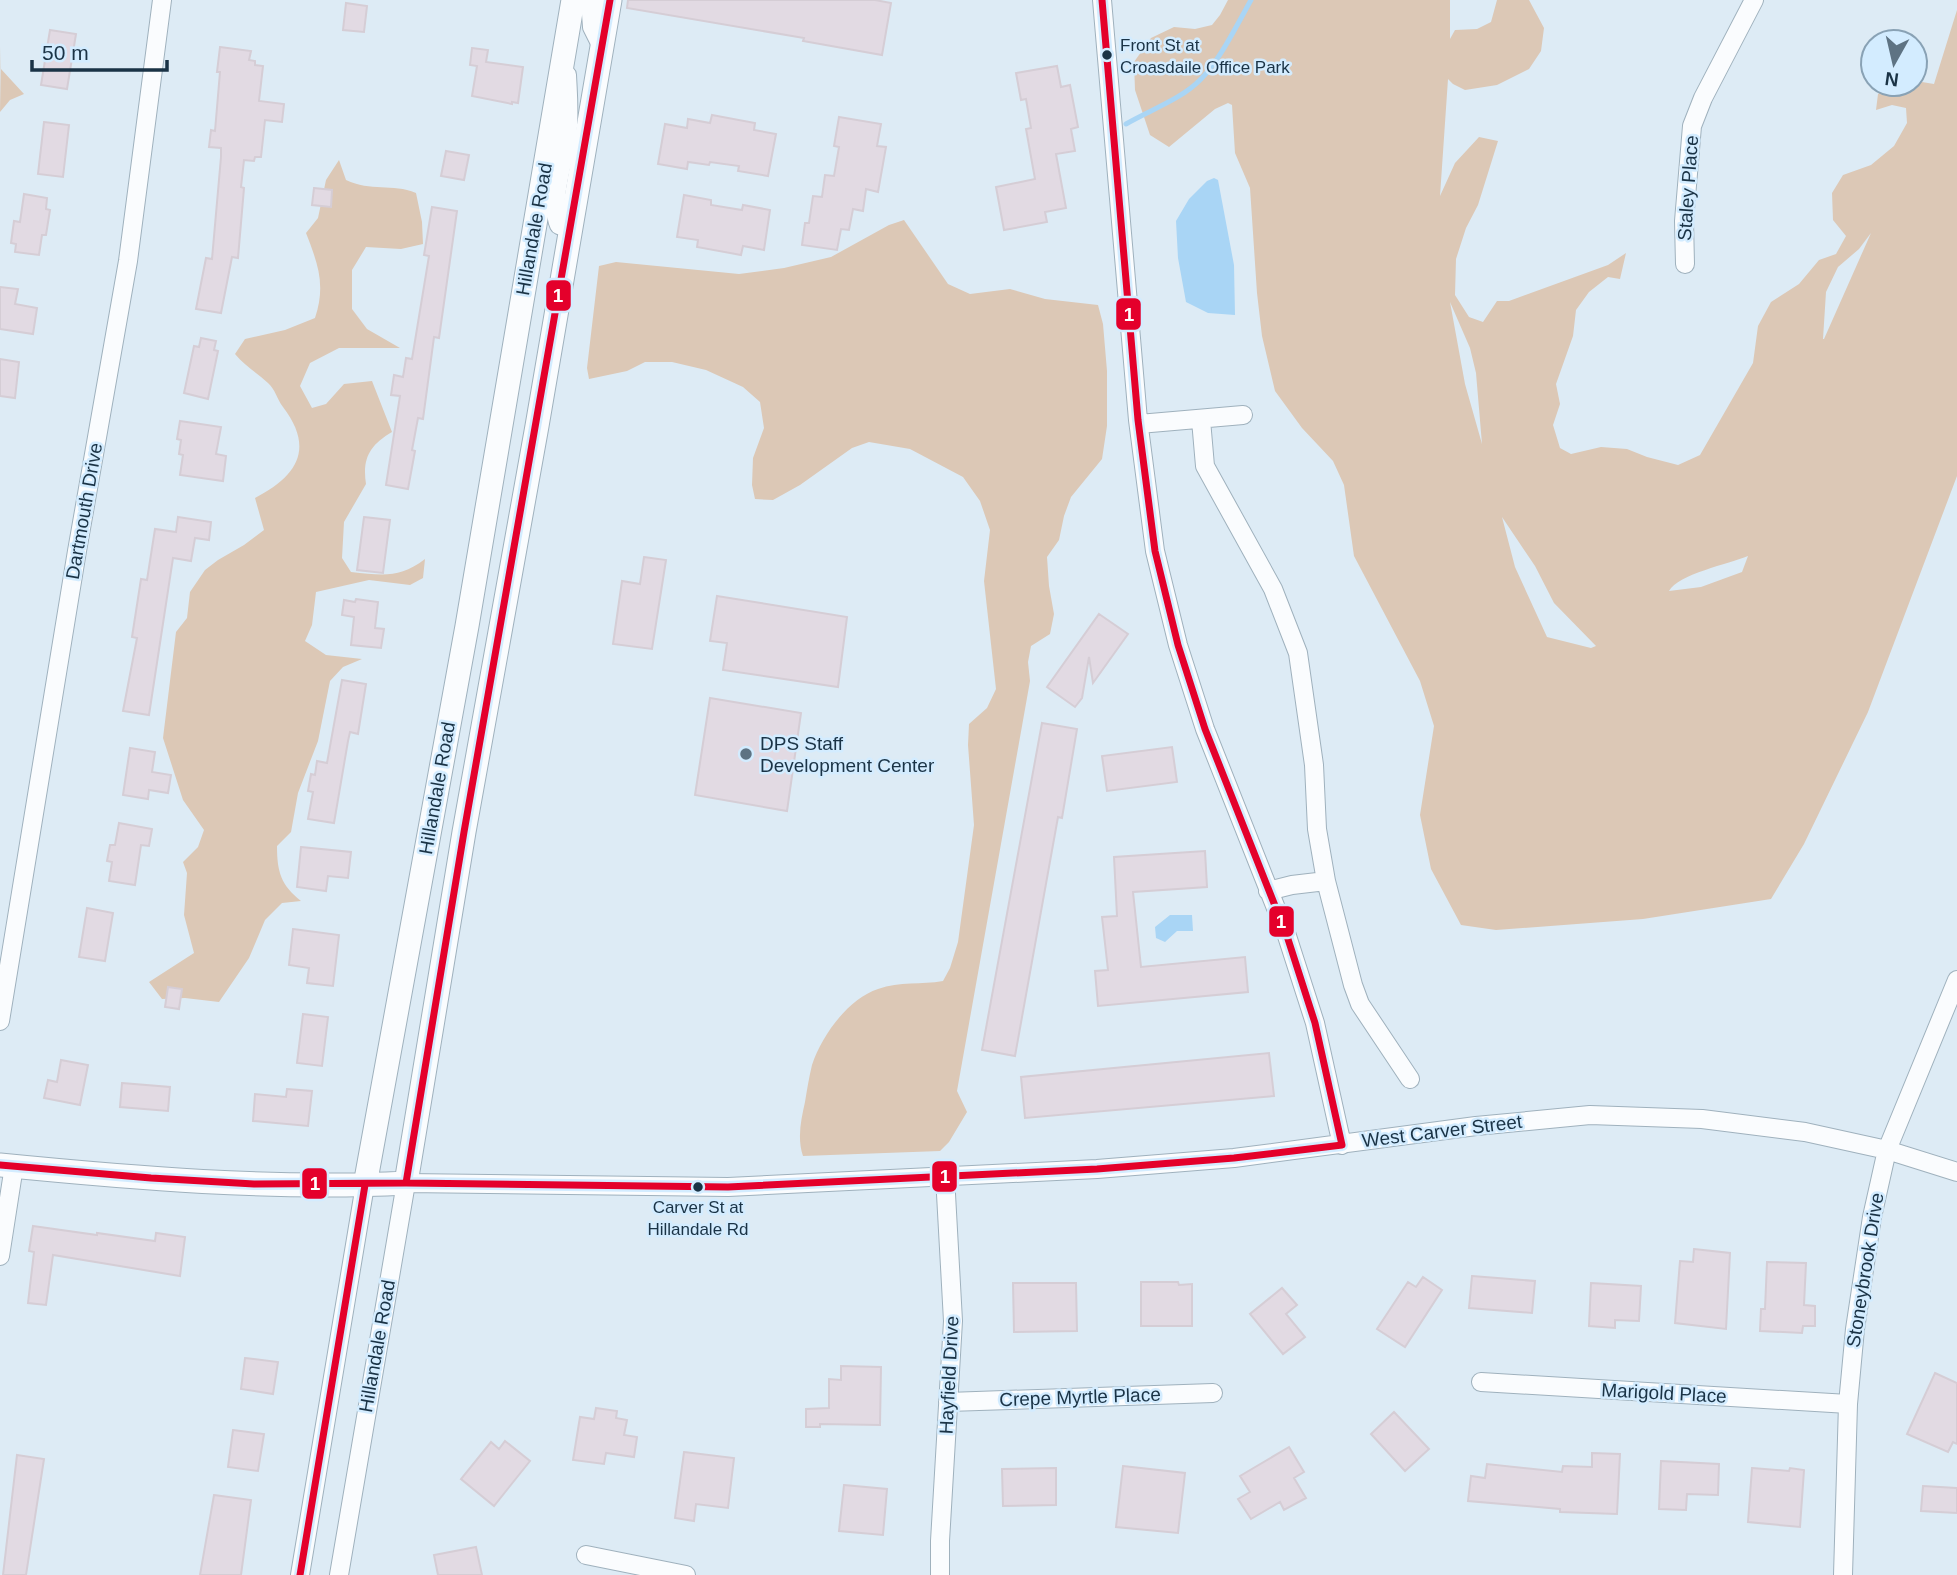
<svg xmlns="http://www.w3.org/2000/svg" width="1957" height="1575" viewBox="0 0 1957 1575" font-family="Arial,sans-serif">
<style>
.green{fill:#dcc8b6;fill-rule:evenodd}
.water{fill:#a9d5f5}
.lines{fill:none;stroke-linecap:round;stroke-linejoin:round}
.stream{stroke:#a9d5f5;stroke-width:5}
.building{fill:#e2dae3;stroke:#d5cdd5;stroke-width:2}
.minor-casing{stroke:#9fb1bd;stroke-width:20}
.major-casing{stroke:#9fb1bd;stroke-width:25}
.minor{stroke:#fafcfe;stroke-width:18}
.major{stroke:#fafcfe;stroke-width:23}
.bus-1-casing{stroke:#d3ecff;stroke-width:12}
.bus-1{stroke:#e4002b;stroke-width:7}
.bus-dot{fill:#1a3346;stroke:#d3ecff;stroke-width:2.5}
.poi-dot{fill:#5e7383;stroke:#d3ecff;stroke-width:2.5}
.labels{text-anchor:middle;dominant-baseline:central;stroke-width:5;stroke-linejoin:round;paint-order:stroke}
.bus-label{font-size:17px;fill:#1a3346;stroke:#d3ecff;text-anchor:start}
.street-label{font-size:19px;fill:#1a3346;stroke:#d3ecff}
.poi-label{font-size:19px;fill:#1a3346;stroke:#d3ecff;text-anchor:start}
.line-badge{stroke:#d3ecff;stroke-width:2.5}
.badge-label{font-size:19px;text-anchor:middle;font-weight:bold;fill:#fff}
</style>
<rect width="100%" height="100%" fill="#ddebf5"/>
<path class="green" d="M 1228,0 L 1450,0 L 1450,39 L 1455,30 L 1477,29 L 1491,22 L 1497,0 L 1529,0 L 1544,28 L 1541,51 L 1529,69 L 1497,85 L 1465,90 L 1453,84 L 1448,79 L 1440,196 L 1455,163 L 1479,137 L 1498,141 L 1478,205 L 1466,228 L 1456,259 L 1455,295 L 1469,317 L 1483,322 L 1497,301 L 1509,301 L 1608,265 L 1626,253 L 1620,279 L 1608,277 L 1589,292 L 1576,310 L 1573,336 L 1556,384 L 1560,404 L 1553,425 L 1560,448 L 1571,454 L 1601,447 L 1627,449 L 1647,457 L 1678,465 L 1700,455 L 1753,363 L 1758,326 L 1771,302 L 1799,284 L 1819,260 L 1836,254 L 1846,236 L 1833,220 L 1832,193 L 1843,175 L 1871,165 L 1894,146 L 1907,123 L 1906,108 L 1892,105 L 1876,110 L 1878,94 L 1893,84 L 1915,84 L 1916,81 L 1934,84 L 1957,10 L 1957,476 L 1868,712 L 1804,844 L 1771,899 L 1643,919 L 1496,930 L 1461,925 L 1431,869 L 1420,815 L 1434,726 L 1420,681 L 1354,556 L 1344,485 L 1333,461 L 1302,428 L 1275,391 L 1262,336 L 1257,293 L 1250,188 L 1235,153 L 1232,105 L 1228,103 L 1215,109 L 1169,147 L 1150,135 L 1135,90 L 1134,62 L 1151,38 L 1174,27 L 1195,29 L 1212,25 L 1220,15 ZM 1871,233 L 1824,339 L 1823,339 L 1826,292 L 1838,267 L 1859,249 ZM 1450,302 L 1470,348 L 1476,373 L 1482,444 L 1465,384 ZM 1502,517 L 1535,566 L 1554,603 L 1596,646 L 1591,648 L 1547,637 L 1515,567 ZM 1748,556 L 1742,572 L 1701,587 L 1669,591 C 1678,574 1729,564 1748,556 Z
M 1,46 L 1,69 L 24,94 L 10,100 L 0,112 Z
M 339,160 L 346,180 C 371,192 392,183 416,193 L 422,222 L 423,244 L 401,249 L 366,247 L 352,270 L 352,309 L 367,329 L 400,348 L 339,348 L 310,363 L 300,386 L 312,408 L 326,404 L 344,384 L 372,381 L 392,432 C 370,445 362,458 366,484 L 344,522 L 342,558 L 351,572 C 382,575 399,579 425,559 L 423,578 L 410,585 L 369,580 L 316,592 L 312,625 L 305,641 L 326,655 L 362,659 L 343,667 L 330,681 L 318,741 L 298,793 L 291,832 L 277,846 C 277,872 281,885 301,901 L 282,903 L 265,920 L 249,958 L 219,1002 L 185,998 L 162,999 L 149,982 L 194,953 L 184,915 L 187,873 L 183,862 L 198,847 L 204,830 L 183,800 L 163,738 L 176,632 L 187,618 L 190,592 L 205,570 L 218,560 L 244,545 L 264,530 L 255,498 C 297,476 315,449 283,407 C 277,399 275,389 268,383 C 257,373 245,366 235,354 L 245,339 L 285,330 L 315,318 C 326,285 318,264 306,233 L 318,218 L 326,180 Z
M 904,220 L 948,284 L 970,294 L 1010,289 L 1045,299 L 1098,305 L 1103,324 L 1107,371 L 1107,426 L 1102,459 L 1071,497 L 1064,516 L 1059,540 L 1047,557 L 1049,586 L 1054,614 L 1050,634 L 1031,646 L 1028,662 L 1030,681 L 957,1091 L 967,1112 L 949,1142 L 940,1151 L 803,1156 C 797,1138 801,1120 805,1102 C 807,1090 809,1077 812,1065 C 822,1035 848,999 878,989 C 900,981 921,985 943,981 L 950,968 L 958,942 L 974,825 L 968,745 L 969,724 L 987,708 L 996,689 L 984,581 L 990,530 L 980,501 L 963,477 L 910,449 L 869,442 L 852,448 L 800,485 L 773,500 L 755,499 L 752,485 L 753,458 L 764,428 L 760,402 L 743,387 L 706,370 L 672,362 L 645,362 L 627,371 L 589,379 L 587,368 L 599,266 L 616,262 L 739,274 L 784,268 L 831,257 L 889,225 Z"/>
<path class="water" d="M 1214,178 L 1218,180 L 1234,265 L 1235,315 L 1208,313 L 1186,302 L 1178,258 L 1176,221 L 1189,199 L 1207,181 Z
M 1170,915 L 1192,915 L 1193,931 L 1177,931 L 1165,942 L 1156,938 L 1155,927 Z"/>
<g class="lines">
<path class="stream" d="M 1126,124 C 1150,110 1182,99 1201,79 C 1220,60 1238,23 1251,0"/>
</g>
<path class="building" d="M 628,0 L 875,0 L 891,3 L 882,55 L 803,41 L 804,38 L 627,8 Z
M 346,3 L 367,6 L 364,32 L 343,30 Z
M 50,30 L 76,34 L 67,89 L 41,85 Z
M 220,47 L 251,51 L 249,60 L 255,61 L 255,65 L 263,66 L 259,101 L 284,104 L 282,122 L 265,120 L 261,157 L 255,157 L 254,161 L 244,160 L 241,187 L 244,188 L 238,258 L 232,257 L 221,313 L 196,309 L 206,258 L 212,259 L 221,157 L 221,148 L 209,147 L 211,130 L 215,131 L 220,72 L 217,72 Z
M 472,48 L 488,50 L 486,62 L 523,67 L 518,103 L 512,102 L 512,104 L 472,96 L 477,66 L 470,65 Z
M 1057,66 L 1061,87 L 1070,85 L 1078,127 L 1071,129 L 1075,151 L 1056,154 L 1066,208 L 1045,212 L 1047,222 L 1004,230 L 996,187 L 1035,179 L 1026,129 L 1031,128 L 1026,99 L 1021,100 L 1016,73 Z
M 712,115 L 755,123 L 754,130 L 776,134 L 768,176 L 738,171 L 739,166 L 710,162 L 709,165 L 688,162 L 687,169 L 658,164 L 665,124 L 687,128 L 688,119 L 710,123 Z
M 839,117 L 881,124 L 877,146 L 886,147 L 878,192 L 866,189 L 863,211 L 853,209 L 849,230 L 841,229 L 837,250 L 802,245 L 805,223 L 809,223 L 813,196 L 822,197 L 825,175 L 834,176 L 839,147 L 834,146 Z
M 44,122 L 69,125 L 63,177 L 38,174 Z
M 446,151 L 469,155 L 464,180 L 441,176 Z
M 314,188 L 332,190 L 331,207 L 312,205 Z
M 24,194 L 47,198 L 46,209 L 50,210 L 46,235 L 42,235 L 39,255 L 15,252 L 16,244 L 11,243 L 14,221 L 20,222 Z
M 684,195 L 711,200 L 711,205 L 742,210 L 743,205 L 770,210 L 764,250 L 743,246 L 741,255 L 697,247 L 698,240 L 677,237 Z
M 432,207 L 457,211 L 439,338 L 434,337 L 423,419 L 418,418 L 412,450 L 415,451 L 408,489 L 386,485 L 400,396 L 391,395 L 394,375 L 403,377 L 406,358 L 412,359 L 429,256 L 424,255 Z
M 0,287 L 18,289 L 15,304 L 37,308 L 33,334 L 0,329 Z
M 201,338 L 216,341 L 214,350 L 218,351 L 208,399 L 184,393 L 194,346 L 199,347 Z
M 0,359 L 19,362 L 15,398 L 0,396 Z
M 180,421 L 221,427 L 216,454 L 226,456 L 223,481 L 180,475 L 183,455 L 179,454 L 181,440 L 177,439 Z
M 178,517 L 211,522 L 209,540 L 195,538 L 191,561 L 173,558 L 149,715 L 123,711 L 137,638 L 132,637 L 141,579 L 147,580 L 155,529 L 176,532 Z
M 364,517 L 390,520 L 383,573 L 357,570 Z
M 644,557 L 666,560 L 652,649 L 613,644 L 622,581 L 640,584 Z
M 717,596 L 847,617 L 838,687 L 723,670 L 727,643 L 710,641 Z
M 356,599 L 378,602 L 375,628 L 384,629 L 381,648 L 351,645 L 354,617 L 342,615 L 344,600 L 355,602 Z
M 1099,614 L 1128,634 L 1093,683 L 1089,657 L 1082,698 L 1075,707 L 1047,687 Z
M 342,680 L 366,684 L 358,734 L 350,732 L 348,741 L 334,823 L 308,819 L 313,792 L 308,791 L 311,774 L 315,775 L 317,761 L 327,763 Z
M 710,698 L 801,713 L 787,811 L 695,795 Z
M 1042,723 L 1077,729 L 1062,818 L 1058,817 L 1015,1056 L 982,1050 Z
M 1172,747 L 1177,782 L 1107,791 L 1102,756 Z
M 130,748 L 155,752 L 152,772 L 171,775 L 168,793 L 149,790 L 148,799 L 123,795 Z
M 119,823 L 152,829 L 149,846 L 141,845 L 135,885 L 109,881 L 112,862 L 107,861 L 110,845 L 115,845 Z
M 301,847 L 351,852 L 348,878 L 328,876 L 326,891 L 297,887 Z
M 1205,851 L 1207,887 L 1133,892 L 1141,967 L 1245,957 L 1248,992 L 1098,1006 L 1095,971 L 1108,970 L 1102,917 L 1117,916 L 1114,857 Z
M 87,908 L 113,913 L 105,961 L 79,957 Z
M 293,929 L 339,935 L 333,986 L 307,983 L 309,968 L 289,965 Z
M 168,987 L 182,989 L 179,1009 L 165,1007 Z
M 303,1014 L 328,1017 L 322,1066 L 297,1063 Z
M 1269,1053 L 1274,1096 L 1025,1118 L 1021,1077 Z
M 61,1060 L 88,1065 L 80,1105 L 44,1098 L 48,1080 L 57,1082 Z
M 122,1083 L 170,1087 L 168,1111 L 120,1107 Z
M 287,1089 L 312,1091 L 308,1126 L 253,1121 L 255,1094 L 286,1097 Z
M 33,1226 L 97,1235 L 97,1233 L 155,1241 L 156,1233 L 185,1237 L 180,1276 L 53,1255 L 46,1305 L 28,1303 L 34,1252 L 29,1251 Z
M 1694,1249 L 1730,1253 L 1726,1329 L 1675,1323 L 1680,1261 L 1693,1262 Z
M 1767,1262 L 1806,1263 L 1804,1305 L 1815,1306 L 1815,1326 L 1803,1326 L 1802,1333 L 1760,1331 L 1761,1309 L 1765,1309 Z
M 1472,1276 L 1535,1281 L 1532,1313 L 1469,1308 Z
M 1423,1277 L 1442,1290 L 1405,1347 L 1377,1329 L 1408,1282 L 1416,1287 Z
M 1141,1282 L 1178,1282 L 1179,1285 L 1192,1284 L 1192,1326 L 1141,1326 Z
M 1013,1283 L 1076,1283 L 1077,1331 L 1014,1332 Z
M 1591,1283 L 1641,1286 L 1639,1321 L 1615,1320 L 1615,1328 L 1589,1326 Z
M 1282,1288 L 1297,1305 L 1286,1314 L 1305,1337 L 1283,1354 L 1250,1314 Z
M 245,1358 L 278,1362 L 273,1394 L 241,1389 Z
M 841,1366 L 881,1367 L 880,1425 L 820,1424 L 820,1427 L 806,1427 L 806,1409 L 829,1408 L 829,1379 L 841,1380 Z
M 1935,1373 L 1957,1383 L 1957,1444 L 1953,1442 L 1948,1452 L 1907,1434 Z
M 596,1408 L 617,1411 L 616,1418 L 627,1420 L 624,1435 L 637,1437 L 634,1457 L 606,1453 L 604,1464 L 573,1460 L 580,1417 L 594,1419 Z
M 1394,1412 L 1429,1449 L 1405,1471 L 1371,1434 Z
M 233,1430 L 264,1434 L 258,1471 L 228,1467 Z
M 505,1441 L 530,1461 L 494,1506 L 461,1479 L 491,1442 L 499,1449 Z
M 1289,1447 L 1304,1472 L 1294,1478 L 1306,1498 L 1284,1510 L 1280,1502 L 1251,1519 L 1238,1499 L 1250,1492 L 1240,1476 Z
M 684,1452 L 734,1458 L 728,1508 L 696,1504 L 694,1521 L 675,1518 Z
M 1592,1453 L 1620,1454 L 1617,1514 L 1560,1512 L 1560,1509 L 1468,1501 L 1471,1476 L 1485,1478 L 1487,1464 L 1562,1472 L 1563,1466 L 1592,1467 Z
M 17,1455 L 44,1459 L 26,1575 L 3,1575 Z
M 1661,1461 L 1719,1464 L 1718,1495 L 1687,1494 L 1686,1510 L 1659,1509 Z
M 1123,1466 L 1185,1473 L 1178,1533 L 1116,1527 Z
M 1056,1468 L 1056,1505 L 1003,1506 L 1002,1469 Z
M 1752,1468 L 1789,1471 L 1790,1468 L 1804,1470 L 1800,1527 L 1748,1522 Z
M 844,1485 L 887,1489 L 883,1535 L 839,1531 Z
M 1923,1486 L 1957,1488 L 1957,1513 L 1921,1511 Z
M 214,1495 L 251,1500 L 241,1575 L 200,1575 Z
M 476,1547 L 482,1575 L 438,1575 L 434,1555 Z"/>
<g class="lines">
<defs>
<path id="minor" d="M 590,0 L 592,27 L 602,47
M 1102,0 L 1138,420 L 1155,551 L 1178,645 L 1205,729 L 1287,936 L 1315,1023 L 1342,1145
M 567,75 C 568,96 570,116 567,137 C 564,161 549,203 559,225 L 570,229
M 1685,264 L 1684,221 L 1692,126 L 1703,98 L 1754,0
M 1201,420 L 1205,466 L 1273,589 L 1298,653 L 1314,765 L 1317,829 L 1326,881 L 1353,985 L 1360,1004 L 1410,1079
M 1139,424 L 1243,415
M 1268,891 L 1292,885 L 1326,881
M 0,1021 L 77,551 L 128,261 L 162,0
M 0,1256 L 14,1166
M 1481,1382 L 1848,1404
M 948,1402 L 1213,1393
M 586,1555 L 686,1575
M 300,1575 L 365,1185
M 339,1575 L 406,1183 L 728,1187 L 1097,1169 L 1234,1158 L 1476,1126 L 1590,1115 L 1702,1119 L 1805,1132 L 1887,1150 L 1957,1172
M 940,1575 L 940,1541 L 953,1321 L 945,1176
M 1843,1575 L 1848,1404 L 1855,1329 L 1872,1217 L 1887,1150 L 1957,980"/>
<path id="major" d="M 0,1165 C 132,1178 273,1190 406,1183 L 464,832 L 537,426 L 610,0
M 365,1185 L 467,626 L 573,0"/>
</defs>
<use href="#minor" class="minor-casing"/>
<use href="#major" class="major-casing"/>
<use href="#minor" class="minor"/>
<use href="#major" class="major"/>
<defs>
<path id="bus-1" d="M 0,1165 L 151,1178 L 254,1184 L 406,1183 L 728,1187 L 1097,1169 L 1234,1158 L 1342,1145 L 1315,1023 L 1287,936 L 1205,729 L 1178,645 L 1155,551 L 1138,420 L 1102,0
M 406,1183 L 464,832 L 610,0
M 300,1575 L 365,1185"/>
</defs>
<use href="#bus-1" class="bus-1-casing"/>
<use href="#bus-1" class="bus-1"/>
</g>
<g class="bus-dot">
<circle cx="1107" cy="55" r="6"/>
<circle cx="698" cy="1187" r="6"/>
</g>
<circle class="poi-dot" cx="746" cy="754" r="7"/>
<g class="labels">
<g class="bus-label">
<text x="1120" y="45">Front St at<tspan x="1120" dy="22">Croasdaile Office Park</tspan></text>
<text x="698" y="1207" text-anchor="middle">Carver St at<tspan x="698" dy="22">Hillandale Rd</tspan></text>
</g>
<g class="street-label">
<text transform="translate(1688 188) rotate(-86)">Staley Place</text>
<text transform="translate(534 229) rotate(-80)">Hillandale Road</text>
<text transform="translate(84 511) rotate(-80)">Dartmouth Drive</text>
<text transform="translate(437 788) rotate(-80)">Hillandale Road</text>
<text transform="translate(1442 1131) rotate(-7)">West Carver Street</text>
<text transform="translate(1865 1270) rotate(-81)">Stoneybrook Drive</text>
<text transform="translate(377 1346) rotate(-80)">Hillandale Road</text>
<text transform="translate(949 1375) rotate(-87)">Hayfield Drive</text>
<text transform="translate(1664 1393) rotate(3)">Marigold Place</text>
<text transform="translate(1080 1397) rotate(-2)">Crepe Myrtle Place</text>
</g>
<g class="poi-label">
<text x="760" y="743">DPS Staff<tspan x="760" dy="22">Development Center</tspan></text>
</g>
</g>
<g class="line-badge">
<rect x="545" y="279" width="27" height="33" rx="7" fill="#e4002b"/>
<rect x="1115" y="297" width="27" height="34" rx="7" fill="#e4002b"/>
<rect x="1268" y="905" width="27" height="33" rx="7" fill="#e4002b"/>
<rect x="931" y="1160" width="27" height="33" rx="7" fill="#e4002b"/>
<rect x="301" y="1167" width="27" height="33" rx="7" fill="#e4002b"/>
</g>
<g class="badge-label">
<text x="558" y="302">1</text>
<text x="1129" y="321">1</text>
<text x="1281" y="928">1</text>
<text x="945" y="1183">1</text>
<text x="315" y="1190">1</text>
</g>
<g transform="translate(1894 63) rotate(188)"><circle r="33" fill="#d3ecff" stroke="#89a2b5" stroke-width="2"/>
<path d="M0-5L12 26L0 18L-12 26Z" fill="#5e7383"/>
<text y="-10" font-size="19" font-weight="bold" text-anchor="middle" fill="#1a3346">N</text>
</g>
<path d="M32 60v10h135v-10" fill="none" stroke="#1a3346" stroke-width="3.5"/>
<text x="42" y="60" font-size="21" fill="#1a3346" stroke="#d3ecff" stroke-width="5" paint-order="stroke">50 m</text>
</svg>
